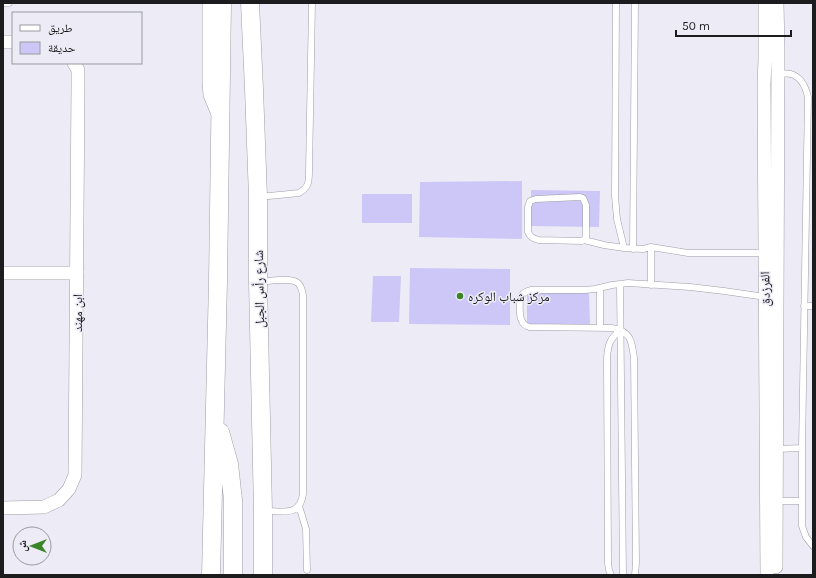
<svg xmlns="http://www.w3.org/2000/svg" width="816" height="578" viewBox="0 0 816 578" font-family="Karla,'Noto Naskh Arabic',sans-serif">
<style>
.green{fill:#ccc7f6}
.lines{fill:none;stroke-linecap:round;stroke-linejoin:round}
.service-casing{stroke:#9e9da6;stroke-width:7}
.minor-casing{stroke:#9e9da6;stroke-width:14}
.secondary-casing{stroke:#9e9da6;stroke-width:19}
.service{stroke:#fff;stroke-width:6}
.minor{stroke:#fff;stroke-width:13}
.secondary{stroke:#fff;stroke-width:18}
.poi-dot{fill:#3c842a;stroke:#edecf6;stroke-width:1.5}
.labels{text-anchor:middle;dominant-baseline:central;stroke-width:3;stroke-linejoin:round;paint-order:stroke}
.street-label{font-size:13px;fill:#1c1c1f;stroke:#edecf6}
.poi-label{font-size:13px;fill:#1c1c1f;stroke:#edecf6;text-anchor:start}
</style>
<rect width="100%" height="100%" fill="#edecf6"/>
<path class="green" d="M 522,181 L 522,239 L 419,237 L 420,182 Z
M 531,190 L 600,191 L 599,227 L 531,226 Z
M 362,194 L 412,194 L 412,223 L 362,223 Z
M 410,268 L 510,269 L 510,325 L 409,324 Z
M 373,276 L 401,276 L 399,322 L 371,322 Z
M 589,291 L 590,325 L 527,326 L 527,292 Z"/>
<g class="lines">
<defs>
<path id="service" d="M 3,3 L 9,3
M 616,3 L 615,196 L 617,219 L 624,248
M 777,74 C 781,74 787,73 791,74 C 801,77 806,88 808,97 L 802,448 L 802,526 L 806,537 L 813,546
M 259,197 L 299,193 C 309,187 309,182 309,171 L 312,3
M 580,197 L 583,198 L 586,205 L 586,238 L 582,241 L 539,240 C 533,239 530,237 528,232 L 528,207 L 530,201 L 536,199 Z
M 584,240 L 604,245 L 624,248 L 643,249 L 651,247 L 688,253 L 765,253
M 651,247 L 651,285
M 633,249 L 635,3
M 259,282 C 269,281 291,277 298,283 C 302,287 302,291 303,295 L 303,494 C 300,517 282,511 265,511
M 620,284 L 623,575
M 600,288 L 600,328
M 804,306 L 813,306
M 777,449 L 802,448
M 776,501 L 802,501
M 299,506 L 306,529 L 307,570
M 611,575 L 609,570 L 608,563 L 607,358 C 608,344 610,338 621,330
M 635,575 L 636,563 L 634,358 C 632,342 631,331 612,328 L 529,327 C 526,326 523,324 522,321 C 519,316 519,299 522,295 C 524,292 527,291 531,290 L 585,290 L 595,289 L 612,285 L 628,283 L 690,287 L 724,291 L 766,297"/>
<path id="minor" d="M 209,3 L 209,83 L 210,95 L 218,114
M 765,3 L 765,60 L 764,84 L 767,575
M 3,42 L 13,42
M 3,273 L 77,273
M 3,508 L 44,507 L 59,500 L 69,489 L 75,475 L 78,85 L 78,70 L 74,63
M 776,567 L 778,51 L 777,3"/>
<path id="secondary" d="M 250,3 L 254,89 L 258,197 L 258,282 L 263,511 L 263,575
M 220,432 L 229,464 L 233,500 L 233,575
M 211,575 L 218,281 L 222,3"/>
</defs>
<use href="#service" class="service-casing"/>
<use href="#minor" class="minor-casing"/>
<use href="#secondary" class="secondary-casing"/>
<use href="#service" class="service"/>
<use href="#minor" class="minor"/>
<use href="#secondary" class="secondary"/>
</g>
<circle class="poi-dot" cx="460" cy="296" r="4"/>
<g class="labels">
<g class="street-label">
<text transform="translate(259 289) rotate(-91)">شارع رأس الجبل</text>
<text transform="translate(765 289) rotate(-91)">الفرزدق</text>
<text transform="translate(77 313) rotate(-90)">ابن مهند</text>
</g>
<g class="poi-label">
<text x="468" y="296">مركز شباب الوكره</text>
</g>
</g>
<rect width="816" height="578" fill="none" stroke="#1c1c1f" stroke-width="8"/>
<rect x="12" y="12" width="130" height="52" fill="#edecf6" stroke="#9999a0"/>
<rect x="20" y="25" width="20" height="6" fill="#ffffff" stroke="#9999a0"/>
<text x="48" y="32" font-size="12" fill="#1c1c1f">طريق</text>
<rect x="20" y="42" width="20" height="12" fill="#ccc7f6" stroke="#9999a0"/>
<text x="48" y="52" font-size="12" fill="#1c1c1f">حديقة</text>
<g transform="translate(32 546) rotate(270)"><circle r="19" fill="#edecf6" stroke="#9999a0"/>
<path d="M0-3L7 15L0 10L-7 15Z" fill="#3c842a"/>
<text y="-6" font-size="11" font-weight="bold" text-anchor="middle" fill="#1c1c1f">ش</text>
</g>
<path d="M676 30v6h115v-6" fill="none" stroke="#1c1c1f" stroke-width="2"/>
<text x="682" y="30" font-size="12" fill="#1c1c1f" stroke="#edecf6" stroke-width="3" paint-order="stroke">50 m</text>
</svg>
